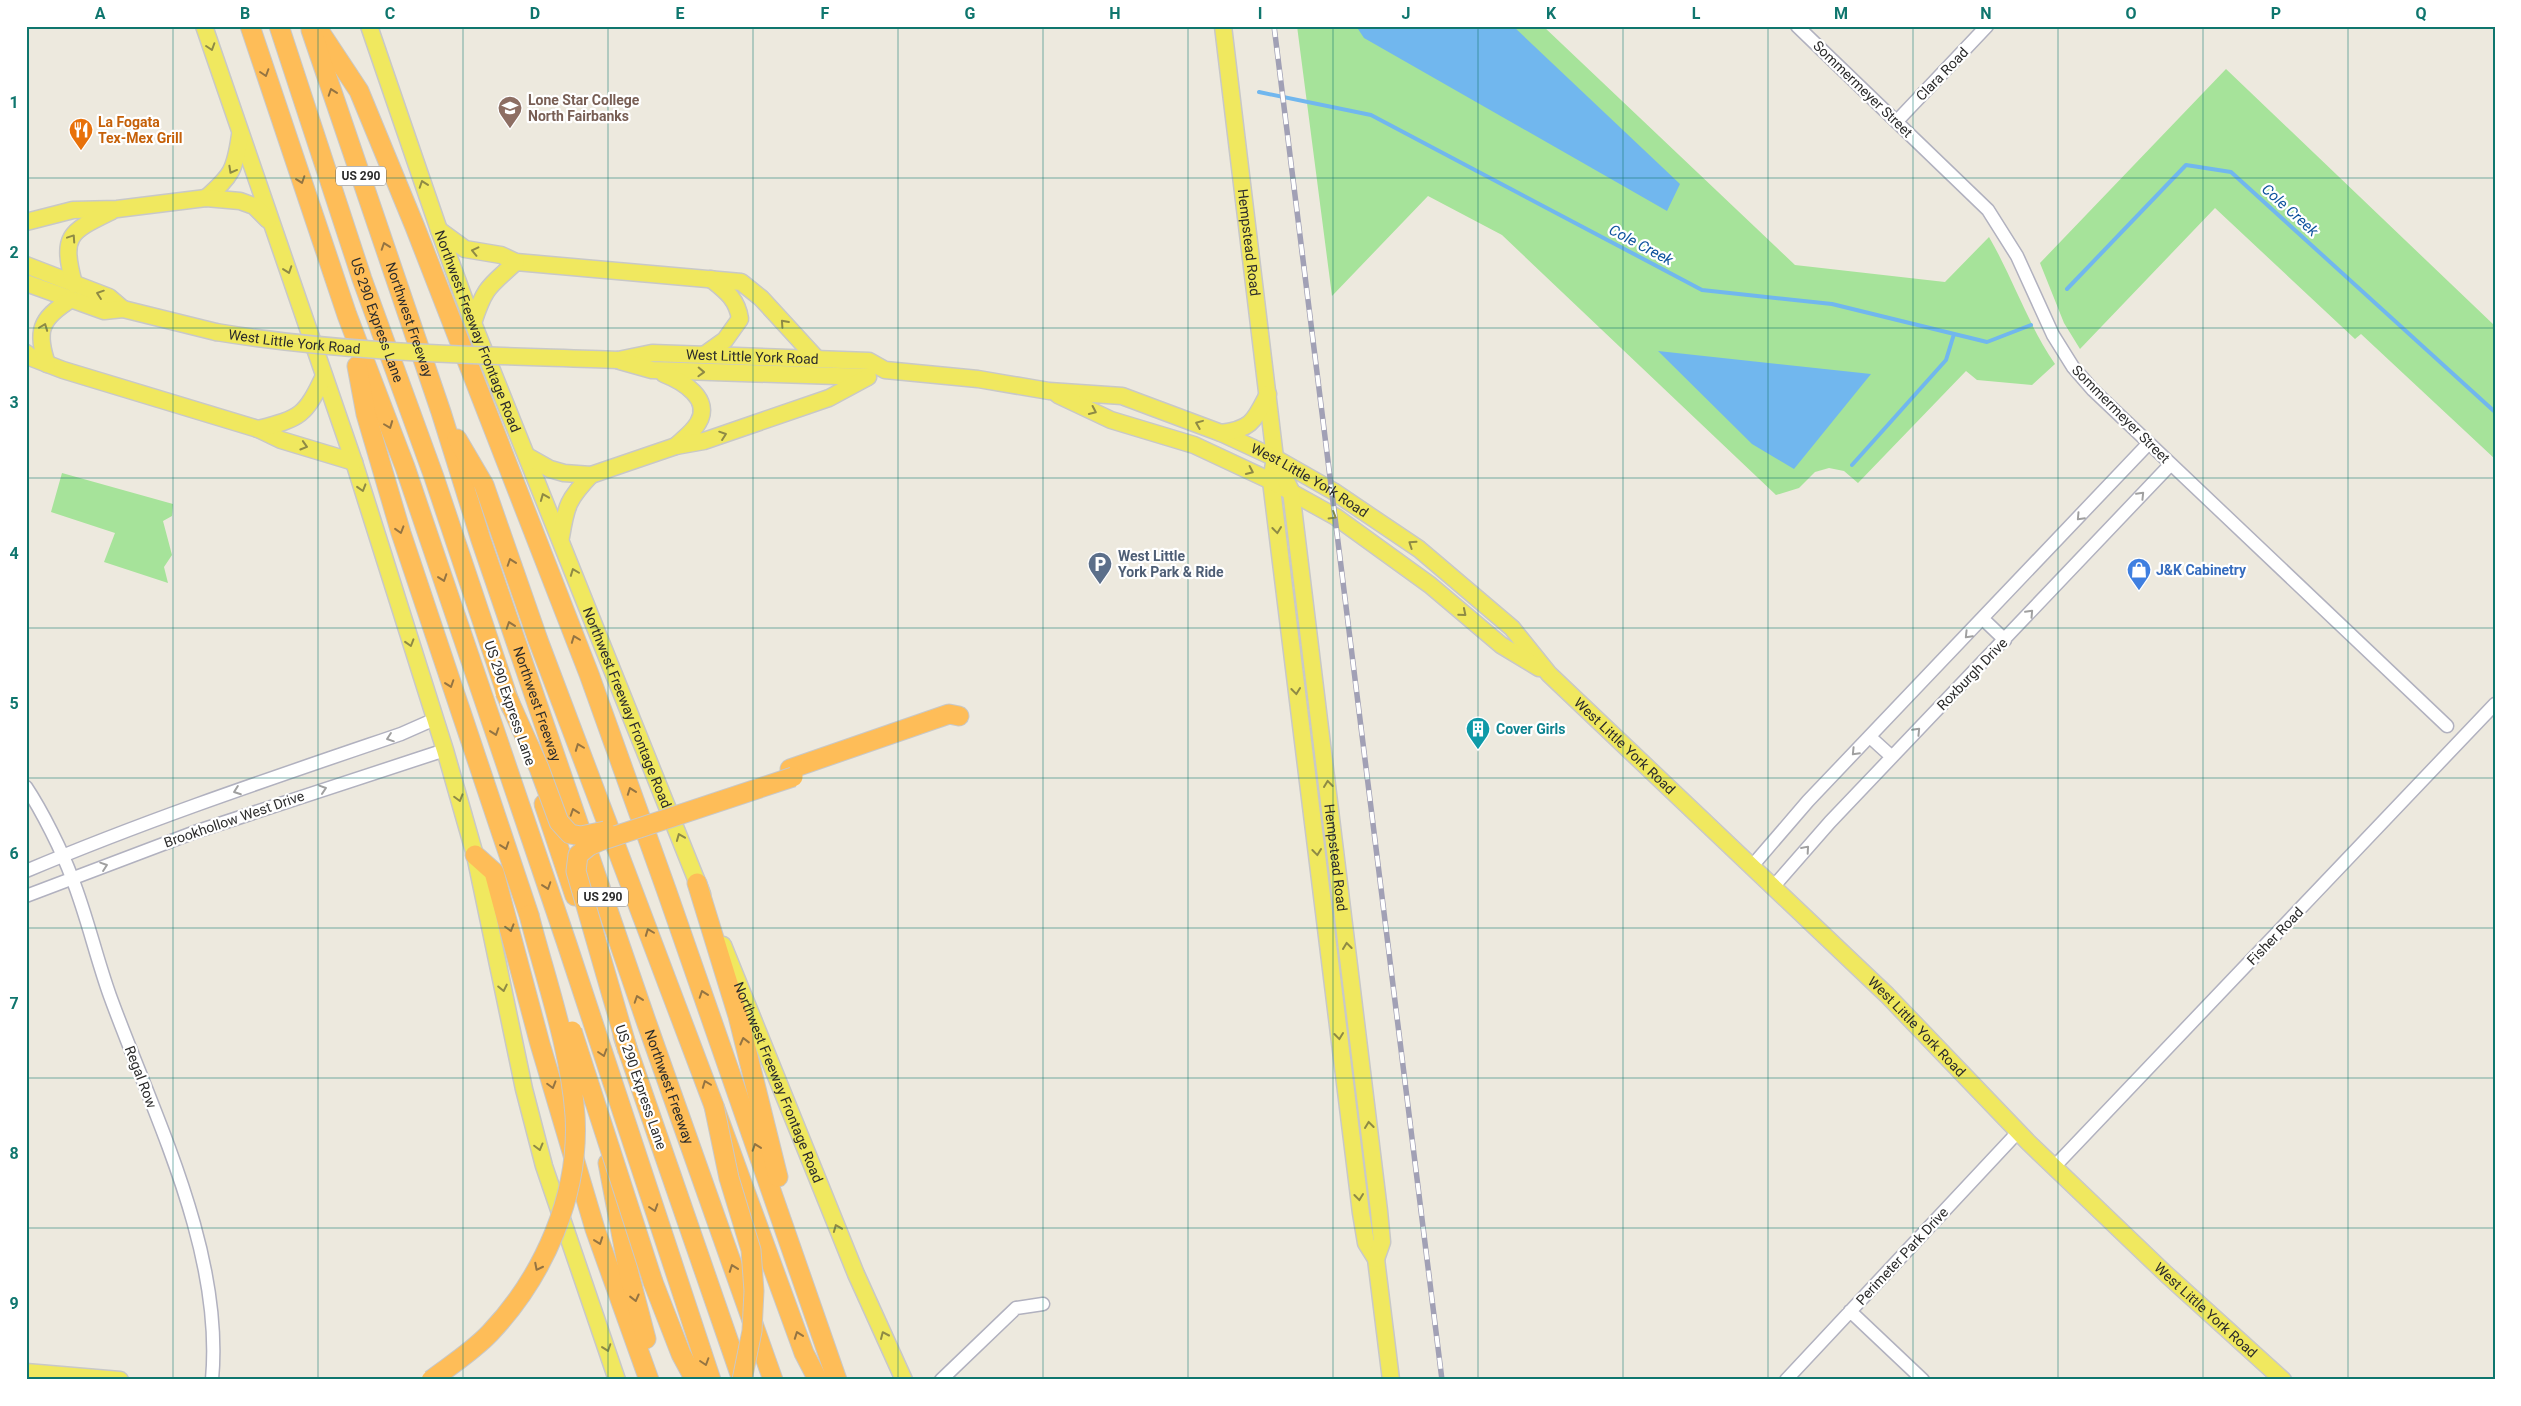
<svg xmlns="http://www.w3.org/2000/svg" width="2521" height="1406" viewBox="0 0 2521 1406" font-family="Roboto,sans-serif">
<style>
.green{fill:#a6e39a}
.water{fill:#71b7ee}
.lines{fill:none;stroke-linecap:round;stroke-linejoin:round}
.stream{stroke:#71b7ee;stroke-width:4}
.minor-casing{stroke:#b1b1bf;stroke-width:15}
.major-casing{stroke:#c8c8c8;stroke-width:19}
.highway-casing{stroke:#c8c8c8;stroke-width:21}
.minor{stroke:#fff;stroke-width:12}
.major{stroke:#f0e85f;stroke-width:16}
.highway{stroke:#febd58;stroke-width:19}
.rail-casing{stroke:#a1a0b5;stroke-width:5.5}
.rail{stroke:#fff;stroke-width:4;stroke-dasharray:11;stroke-linecap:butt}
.major-bridge-casing{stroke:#c8c8c8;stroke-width:19;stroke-linecap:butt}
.highway-bridge-casing{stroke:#c8c8c8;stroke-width:21;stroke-linecap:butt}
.major-bridge{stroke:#f0e85f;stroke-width:16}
.highway-bridge{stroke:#febd58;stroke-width:19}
.oneway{stroke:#8e8a45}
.oneway2{stroke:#947442}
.oneway3{stroke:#a0a0a0}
.grid{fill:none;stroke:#0f766e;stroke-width:1;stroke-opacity:0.55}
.labels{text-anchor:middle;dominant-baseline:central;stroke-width:4.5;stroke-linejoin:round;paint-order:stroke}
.shield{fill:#fff;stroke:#6b6b6b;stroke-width:1}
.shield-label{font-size:12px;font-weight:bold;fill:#2b2b2b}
.street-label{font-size:14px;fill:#2b2b2b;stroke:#fff}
.education-label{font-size:14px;font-weight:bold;fill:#785e54;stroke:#fff;text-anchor:start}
.food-label{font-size:14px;font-weight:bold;fill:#c56008;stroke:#fff;text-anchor:start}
.service-label{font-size:14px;font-weight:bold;fill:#4e5e75;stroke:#fff;text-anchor:start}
.shop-label{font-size:14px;font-weight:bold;fill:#366cbe;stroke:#fff;text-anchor:start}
.culture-label{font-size:14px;font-weight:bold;fill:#0d838f;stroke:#fff;text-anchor:start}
.water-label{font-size:15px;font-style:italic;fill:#0e539d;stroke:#fff}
.neatline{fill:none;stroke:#0f766e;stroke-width:2}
.grid-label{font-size:16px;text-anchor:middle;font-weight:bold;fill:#0f766e}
</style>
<rect width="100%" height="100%" fill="#ede9de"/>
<path class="green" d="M 1297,26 L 1543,26 L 1795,265 L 1945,282 L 1989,237 C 2013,278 2028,325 2055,364 L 2032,385 L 1977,380 L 1966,371 L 1858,483 L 1844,471 L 1829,468 L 1815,472 L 1799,488 L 1776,495 L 1502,235 L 1428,196 L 1332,296 Z
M 2226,69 L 2495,326 L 2495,459 L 2361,334 L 2355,339 L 2215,208 L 2080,349 L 2064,323 L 2040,263 Z
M 62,473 L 173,504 L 172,516 L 163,521 L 172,555 L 164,567 L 168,583 L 104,562 L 115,533 L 51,512 Z"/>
<path class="water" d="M 1356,26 L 1513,26 L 1680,184 L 1667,211 L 1364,38 Z
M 1658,351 L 1871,374 L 1794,469 L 1752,444 Z"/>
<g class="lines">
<path class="stream" d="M 1259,92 L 1371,115 L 1702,290 L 1832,304 L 1987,342 L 2031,325
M 2067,289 L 2186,165 L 2231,172 L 2495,412
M 1852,465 L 1946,360 L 1954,334"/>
<defs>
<path id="minor" d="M 1797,26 L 1988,210 L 2017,256 L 2053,335 L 2073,367 L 2093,390 L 2447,726
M 1897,121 L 1987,26
M 1983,619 L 2005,640
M 1870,737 L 1892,757
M 26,787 C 42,811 62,851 72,878 C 87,916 96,957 110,996 C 153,1114 224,1251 212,1380
M 1753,865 L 1808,801 L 2149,443
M 26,871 C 149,819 275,777 401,734 L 435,719
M 1774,886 L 1830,822 L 2171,464
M 26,896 L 195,832 L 445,750
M 2054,1167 L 2495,704
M 1850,1311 L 1923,1380
M 941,1380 L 1016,1308 L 1043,1304
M 1786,1380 L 2018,1132"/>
<g id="major">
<path d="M 204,26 L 354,462 L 445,750 L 475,855 L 524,1089 L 544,1166 L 617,1380"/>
<path id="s1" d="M 369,26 L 439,230 L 473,323 L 702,894"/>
<path id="s2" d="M 1223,26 L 1275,458 L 1271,481 L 1361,1213 L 1366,1243 L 1376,1259 L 1391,1380"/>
<path d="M 206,198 C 232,175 235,170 240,135"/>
<path d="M 26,222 L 73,210 L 117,209 L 206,198 L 240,201 L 254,206 L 268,220"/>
<path d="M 439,230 L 465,249 L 501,255 L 516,262 L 741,282 L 761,298 L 817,359"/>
<path d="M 26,265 L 109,297 L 123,309"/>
<path d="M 26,283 L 104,311 L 123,309 L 216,332"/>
<path d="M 74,284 C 61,235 69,232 112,211"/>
<path d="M 473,323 C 485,286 489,287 516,262"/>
<path d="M 26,353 L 32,358 L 63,370 L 258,429 L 281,440 L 354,462"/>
<path d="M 704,355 L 725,340 L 740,319 C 737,299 726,291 711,279"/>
<path id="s3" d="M 618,360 L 652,353 L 869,361 L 885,370 L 978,379 L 1049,391 L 1122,396 L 1221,433 L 1275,458 L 1333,491 L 1419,549 L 1512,628 L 1549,674 L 1887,995 L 2028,1142 L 2166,1274 L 2283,1380"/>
<path d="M 620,361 L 652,370 L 867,377"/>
<path d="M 47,364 C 36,331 40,319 70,300"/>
<path d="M 664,374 C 682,381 713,399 698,423 C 693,432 683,439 676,446"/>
<path d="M 1058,395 L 1111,420 L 1194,445 L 1271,481 L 1336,517 L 1430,585 L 1501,645 L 1539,668"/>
<path d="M 258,429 C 301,418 305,416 324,376"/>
<path d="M 1221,433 C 1252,429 1254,421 1268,394"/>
<path d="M 527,456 L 550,469 L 564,473 L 591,475 L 676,446 L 704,441 L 829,398 L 868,377"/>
<path id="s4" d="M 1275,458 L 1291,491 L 1379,1211 L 1382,1242 L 1376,1259"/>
<path d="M 561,537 C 566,506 568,499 591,475"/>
<path id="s5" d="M 723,945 L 856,1274 L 904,1380"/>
<path d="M 26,1372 L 120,1380"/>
</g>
<g id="highway">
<path d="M 250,26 L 347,315 L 405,467 L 566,941 L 711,1380"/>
<path id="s6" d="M 279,26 L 362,279 L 434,477 L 511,707"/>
<path d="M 316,26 L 359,91 L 415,227 L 589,674 L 666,889 L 837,1380"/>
<path id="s7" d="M 311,30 L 441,412 L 481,540 L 646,1021 L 773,1380"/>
<path d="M 357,366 L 366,414 L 401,533 L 529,915"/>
<path d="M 457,439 L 484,485 L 538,640 L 714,1106 L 804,1353 L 818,1380"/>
<path d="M 790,769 L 949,714 L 959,716"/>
<path d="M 544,804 L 575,896"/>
<path d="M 475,855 L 494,872 L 540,1044 L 595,1229 L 649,1380"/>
<path d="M 697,883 L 738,1016 L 778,1177"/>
<path d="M 623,1036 L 742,1380"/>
<path d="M 608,1163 L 629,1274 L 646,1339"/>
<path d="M 653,1282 L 681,1354 L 695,1380"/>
</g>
</defs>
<use href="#minor" class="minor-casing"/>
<use href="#major" class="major-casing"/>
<use href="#highway" class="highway-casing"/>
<use href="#minor" class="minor"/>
<use href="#major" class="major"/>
<use href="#highway" class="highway"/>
<defs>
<path id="rail" d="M 1274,26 L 1442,1380"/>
</defs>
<use href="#rail" class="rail-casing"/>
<use href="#rail" class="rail"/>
<defs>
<g id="major-bridge">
<path id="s8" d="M 216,332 C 349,354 484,355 618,360"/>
</g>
<path id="highway-bridge" d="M 505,692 L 539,768 L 559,822 L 570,834 L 581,836 L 605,831
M 572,1031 L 653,1282
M 628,1051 L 576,871 L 578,855 L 589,846 L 600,841 L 793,777
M 714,1106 L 729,1178 L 751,1250 L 754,1291 L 752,1331 L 742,1380
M 431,1380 C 451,1365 473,1351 490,1333 C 544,1276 580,1194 575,1115 C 570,1047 546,981 529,915"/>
</defs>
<use href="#major-bridge" class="major-bridge-casing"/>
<use href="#highway-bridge" class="highway-bridge-casing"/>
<use href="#major-bridge" class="major-bridge"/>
<use href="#highway-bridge" class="highway-bridge"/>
</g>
<defs><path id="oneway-chevron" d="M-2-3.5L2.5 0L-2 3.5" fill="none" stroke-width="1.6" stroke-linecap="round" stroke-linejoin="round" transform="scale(1.25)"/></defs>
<g class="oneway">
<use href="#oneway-chevron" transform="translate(211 47) rotate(72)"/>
<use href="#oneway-chevron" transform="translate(232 170) rotate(119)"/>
<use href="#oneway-chevron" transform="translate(423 184) rotate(-109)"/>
<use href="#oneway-chevron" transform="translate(72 238) rotate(-56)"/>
<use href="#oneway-chevron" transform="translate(475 251) rotate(-167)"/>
<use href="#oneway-chevron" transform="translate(288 270) rotate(71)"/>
<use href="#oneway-chevron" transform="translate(100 294) rotate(-161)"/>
<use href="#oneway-chevron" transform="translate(784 323) rotate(-132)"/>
<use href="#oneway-chevron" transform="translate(44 327) rotate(-69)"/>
<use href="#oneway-chevron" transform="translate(701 372) rotate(2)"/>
<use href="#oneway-chevron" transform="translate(1093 411) rotate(25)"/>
<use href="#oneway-chevron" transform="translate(1199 424) rotate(-158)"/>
<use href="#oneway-chevron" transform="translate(723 435) rotate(-19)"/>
<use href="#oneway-chevron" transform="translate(304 446) rotate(17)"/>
<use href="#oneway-chevron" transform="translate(1250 471) rotate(25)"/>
<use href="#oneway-chevron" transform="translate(362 488) rotate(73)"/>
<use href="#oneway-chevron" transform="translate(544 497) rotate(-112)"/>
<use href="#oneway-chevron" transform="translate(1333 516) rotate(31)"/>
<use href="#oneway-chevron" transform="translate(1277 530) rotate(83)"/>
<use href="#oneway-chevron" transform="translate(1412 544) rotate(-146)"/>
<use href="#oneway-chevron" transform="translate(574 572) rotate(-111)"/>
<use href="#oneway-chevron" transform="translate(1463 613) rotate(40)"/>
<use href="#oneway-chevron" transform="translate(410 643) rotate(73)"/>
<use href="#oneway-chevron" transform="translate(1296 691) rotate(83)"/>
<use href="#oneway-chevron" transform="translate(1328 784) rotate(-97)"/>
<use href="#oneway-chevron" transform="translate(459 798) rotate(74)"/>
<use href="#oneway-chevron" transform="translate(680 837) rotate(-112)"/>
<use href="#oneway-chevron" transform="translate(1317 852) rotate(83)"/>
<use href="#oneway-chevron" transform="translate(1347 946) rotate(-97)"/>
<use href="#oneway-chevron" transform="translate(503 988) rotate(78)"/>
<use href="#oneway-chevron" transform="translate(1339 1036) rotate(83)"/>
<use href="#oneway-chevron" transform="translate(1369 1125) rotate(-97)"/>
<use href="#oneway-chevron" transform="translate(539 1147) rotate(75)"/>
<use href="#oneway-chevron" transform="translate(1359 1197) rotate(83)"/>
<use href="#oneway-chevron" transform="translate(837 1228) rotate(-112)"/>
<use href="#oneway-chevron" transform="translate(884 1335) rotate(-114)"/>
<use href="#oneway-chevron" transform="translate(607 1348) rotate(71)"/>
</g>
<g class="oneway2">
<use href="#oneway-chevron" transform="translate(265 73) rotate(72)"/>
<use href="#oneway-chevron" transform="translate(332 92) rotate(-109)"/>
<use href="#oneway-chevron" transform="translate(301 180) rotate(71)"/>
<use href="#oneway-chevron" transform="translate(385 246) rotate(-109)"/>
<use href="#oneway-chevron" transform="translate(389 425) rotate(69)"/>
<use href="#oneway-chevron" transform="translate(400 530) rotate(73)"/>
<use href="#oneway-chevron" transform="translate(511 562) rotate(-109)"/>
<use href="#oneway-chevron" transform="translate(443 578) rotate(71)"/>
<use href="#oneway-chevron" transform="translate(510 625) rotate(-109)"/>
<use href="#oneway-chevron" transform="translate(575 639) rotate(-111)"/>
<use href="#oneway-chevron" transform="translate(450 684) rotate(71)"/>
<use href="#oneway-chevron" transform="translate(495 732) rotate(71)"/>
<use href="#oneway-chevron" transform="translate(579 747) rotate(-111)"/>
<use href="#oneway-chevron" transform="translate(631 791) rotate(-110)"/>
<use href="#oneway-chevron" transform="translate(574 812) rotate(-109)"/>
<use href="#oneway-chevron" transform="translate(505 846) rotate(71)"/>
<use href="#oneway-chevron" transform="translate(547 886) rotate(71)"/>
<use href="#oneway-chevron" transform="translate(510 928) rotate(74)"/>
<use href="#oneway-chevron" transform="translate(649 932) rotate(-111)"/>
<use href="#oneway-chevron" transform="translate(703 994) rotate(-109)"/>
<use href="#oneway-chevron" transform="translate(638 999) rotate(-109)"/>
<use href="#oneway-chevron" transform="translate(744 1041) rotate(-104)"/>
<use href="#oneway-chevron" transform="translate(603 1053) rotate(72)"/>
<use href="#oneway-chevron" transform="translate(706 1084) rotate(-111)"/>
<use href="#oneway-chevron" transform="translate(552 1085) rotate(74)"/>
<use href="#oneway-chevron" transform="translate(756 1147) rotate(-109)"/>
<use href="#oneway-chevron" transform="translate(654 1208) rotate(72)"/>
<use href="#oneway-chevron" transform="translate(599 1241) rotate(70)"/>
<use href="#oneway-chevron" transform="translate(538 1267) rotate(117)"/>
<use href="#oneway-chevron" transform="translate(733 1268) rotate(-110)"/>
<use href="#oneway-chevron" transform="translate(635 1298) rotate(76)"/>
<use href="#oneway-chevron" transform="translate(798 1335) rotate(-110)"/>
<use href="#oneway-chevron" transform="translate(705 1362) rotate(72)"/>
</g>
<g class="oneway3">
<use href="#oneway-chevron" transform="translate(2141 495) rotate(-46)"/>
<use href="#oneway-chevron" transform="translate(2080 517) rotate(133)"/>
<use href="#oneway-chevron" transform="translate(2030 613) rotate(-47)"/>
<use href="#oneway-chevron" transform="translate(1968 635) rotate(134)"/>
<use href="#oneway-chevron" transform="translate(1917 731) rotate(-46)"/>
<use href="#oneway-chevron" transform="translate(390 738) rotate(161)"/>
<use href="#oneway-chevron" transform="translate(1855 752) rotate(134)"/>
<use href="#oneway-chevron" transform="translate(323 789) rotate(-18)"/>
<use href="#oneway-chevron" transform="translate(237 791) rotate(160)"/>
<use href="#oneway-chevron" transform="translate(1806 849) rotate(-49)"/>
<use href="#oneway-chevron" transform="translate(104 866) rotate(-19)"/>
</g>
<path class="grid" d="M 173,26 L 173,1380M 318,26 L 318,1380M 463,26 L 463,1380M 608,26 L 608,1380M 753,26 L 753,1380M 898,26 L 898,1380M 1043,26 L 1043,1380M 1188,26 L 1188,1380M 1333,26 L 1333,1380M 1478,26 L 1478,1380M 1623,26 L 1623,1380M 1768,26 L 1768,1380M 1913,26 L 1913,1380M 2058,26 L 2058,1380M 2203,26 L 2203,1380M 2348,26 L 2348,1380M 26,178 L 2495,178M 26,328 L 2495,328M 26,478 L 2495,478M 26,628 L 2495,628M 26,778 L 2495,778M 26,928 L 2495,928M 26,1078 L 2495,1078M 26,1228 L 2495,1228"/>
<defs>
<symbol id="university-pin" viewBox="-11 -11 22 30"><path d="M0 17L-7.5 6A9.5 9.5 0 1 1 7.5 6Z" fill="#8d6e63" stroke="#fff"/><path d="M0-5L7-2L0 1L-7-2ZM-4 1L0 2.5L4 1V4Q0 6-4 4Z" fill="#fff"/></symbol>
<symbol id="restaurant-pin" viewBox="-11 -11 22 30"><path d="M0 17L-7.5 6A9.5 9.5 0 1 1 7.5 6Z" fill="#e8710a" stroke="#fff"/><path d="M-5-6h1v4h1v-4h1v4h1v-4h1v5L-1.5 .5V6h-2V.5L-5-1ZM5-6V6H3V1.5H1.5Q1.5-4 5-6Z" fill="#fff"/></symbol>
<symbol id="parking-pin" viewBox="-11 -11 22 30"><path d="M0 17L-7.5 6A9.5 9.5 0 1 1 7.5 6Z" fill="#5c6f8a" stroke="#fff"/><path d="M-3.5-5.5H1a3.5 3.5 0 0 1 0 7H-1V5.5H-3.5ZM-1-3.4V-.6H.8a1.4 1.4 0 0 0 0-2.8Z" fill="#fff"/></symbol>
<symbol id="shop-pin" viewBox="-11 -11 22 30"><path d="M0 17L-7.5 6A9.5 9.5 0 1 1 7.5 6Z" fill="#3f7fe0" stroke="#fff"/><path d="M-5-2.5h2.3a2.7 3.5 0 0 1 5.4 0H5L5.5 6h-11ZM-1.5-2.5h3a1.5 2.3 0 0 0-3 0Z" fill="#fff"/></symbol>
<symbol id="building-pin" viewBox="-11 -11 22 30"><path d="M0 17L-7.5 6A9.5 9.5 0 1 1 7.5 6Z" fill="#0f9aa8" stroke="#fff"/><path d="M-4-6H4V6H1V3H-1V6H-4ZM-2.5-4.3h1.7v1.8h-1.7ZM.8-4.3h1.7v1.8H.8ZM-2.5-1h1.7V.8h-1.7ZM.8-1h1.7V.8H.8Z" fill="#fff"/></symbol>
</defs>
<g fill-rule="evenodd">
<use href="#university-pin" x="496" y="94" width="28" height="38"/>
<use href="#restaurant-pin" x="67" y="116" width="28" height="38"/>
<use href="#parking-pin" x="1086" y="550" width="28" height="38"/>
<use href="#shop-pin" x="2125" y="556" width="28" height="38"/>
<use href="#building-pin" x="1464" y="715" width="28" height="38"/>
</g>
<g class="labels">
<g class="shield">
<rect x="336" y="166.5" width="50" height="19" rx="4"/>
<rect x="578" y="887.5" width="50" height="19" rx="4"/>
</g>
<g class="shield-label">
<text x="361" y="176">US 290</text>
<text x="603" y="897">US 290</text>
</g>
<g class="street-label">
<text transform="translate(1942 74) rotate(-46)">Clara Road</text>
<text transform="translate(1863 89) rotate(44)">Sommermeyer Street</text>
<text stroke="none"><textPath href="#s2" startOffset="218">Hempstead Road</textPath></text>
<text stroke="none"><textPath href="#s7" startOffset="306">Northwest Freeway</textPath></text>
<text stroke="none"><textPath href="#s6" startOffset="310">US 290 Express Lane</textPath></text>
<text stroke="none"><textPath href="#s1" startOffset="324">Northwest Freeway Frontage Road</textPath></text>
<text stroke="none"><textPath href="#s8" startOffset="79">West Little York Road</textPath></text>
<text stroke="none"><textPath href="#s3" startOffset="135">West Little York Road</textPath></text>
<text transform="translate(2121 414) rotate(45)">Sommermeyer Street</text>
<text stroke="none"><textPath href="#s3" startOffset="715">West Little York Road</textPath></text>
<text transform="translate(1972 674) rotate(-46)">Roxburgh Drive</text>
<text transform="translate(510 703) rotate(71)">US 290 Express Lane</text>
<text stroke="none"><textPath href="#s7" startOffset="711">Northwest Freeway</textPath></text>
<text stroke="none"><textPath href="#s1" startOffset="729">Northwest Freeway Frontage Road</textPath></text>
<text stroke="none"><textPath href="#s3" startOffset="1130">West Little York Road</textPath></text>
<text transform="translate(234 819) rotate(-19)">Brookhollow West Drive</text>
<text stroke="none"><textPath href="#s4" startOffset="406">Hempstead Road</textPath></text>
<text transform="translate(2275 936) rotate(-46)">Fisher Road</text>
<text stroke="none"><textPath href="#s3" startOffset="1535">West Little York Road</textPath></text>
<text transform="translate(141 1077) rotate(69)">Regal Row</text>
<text stroke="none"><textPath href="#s5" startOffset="148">Northwest Freeway Frontage Road</textPath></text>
<text transform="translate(641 1087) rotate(71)">US 290 Express Lane</text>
<text stroke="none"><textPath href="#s7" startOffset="1116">Northwest Freeway</textPath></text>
<text transform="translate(1902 1256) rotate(-47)">Perimeter Park Drive</text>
<text stroke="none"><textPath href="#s3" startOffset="1940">West Little York Road</textPath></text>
</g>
<g class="education-label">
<text x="528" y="100">Lone Star College<tspan x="528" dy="16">North Fairbanks</tspan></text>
</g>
<g class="food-label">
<text x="98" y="122">La Fogata<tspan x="98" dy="16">Tex-Mex Grill</tspan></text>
</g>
<g class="service-label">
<text x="1118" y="556">West Little<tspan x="1118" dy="16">York Park &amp; Ride</tspan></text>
</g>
<g class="shop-label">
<text x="2156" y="570">J&amp;K Cabinetry</text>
</g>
<g class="culture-label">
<text x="1496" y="729">Cover Girls</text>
</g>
<g class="water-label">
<text transform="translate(2290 210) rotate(42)">Cole Creek</text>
<text transform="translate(1641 245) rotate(28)">Cole Creek</text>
</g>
</g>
<rect width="2521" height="1406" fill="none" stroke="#ffffff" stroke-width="55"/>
<rect x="28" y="28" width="2466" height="1350" class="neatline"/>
<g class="grid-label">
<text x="100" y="19">A</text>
<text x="245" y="19">B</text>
<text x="390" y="19">C</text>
<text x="535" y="19">D</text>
<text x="680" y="19">E</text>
<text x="825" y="19">F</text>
<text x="970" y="19">G</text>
<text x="1115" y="19">H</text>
<text x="1260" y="19">I</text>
<text x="1406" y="19">J</text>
<text x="1551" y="19">K</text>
<text x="1696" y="19">L</text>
<text x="1841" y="19">M</text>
<text x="1986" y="19">N</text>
<text x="2131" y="19">O</text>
<text x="2276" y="19">P</text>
<text x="2421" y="19">Q</text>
<text x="14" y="108">1</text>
<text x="14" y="258">2</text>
<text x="14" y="408">3</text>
<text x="14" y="559">4</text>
<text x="14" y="709">5</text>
<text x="14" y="859">6</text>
<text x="14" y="1009">7</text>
<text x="14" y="1159">8</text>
<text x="14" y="1309">9</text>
</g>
</svg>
